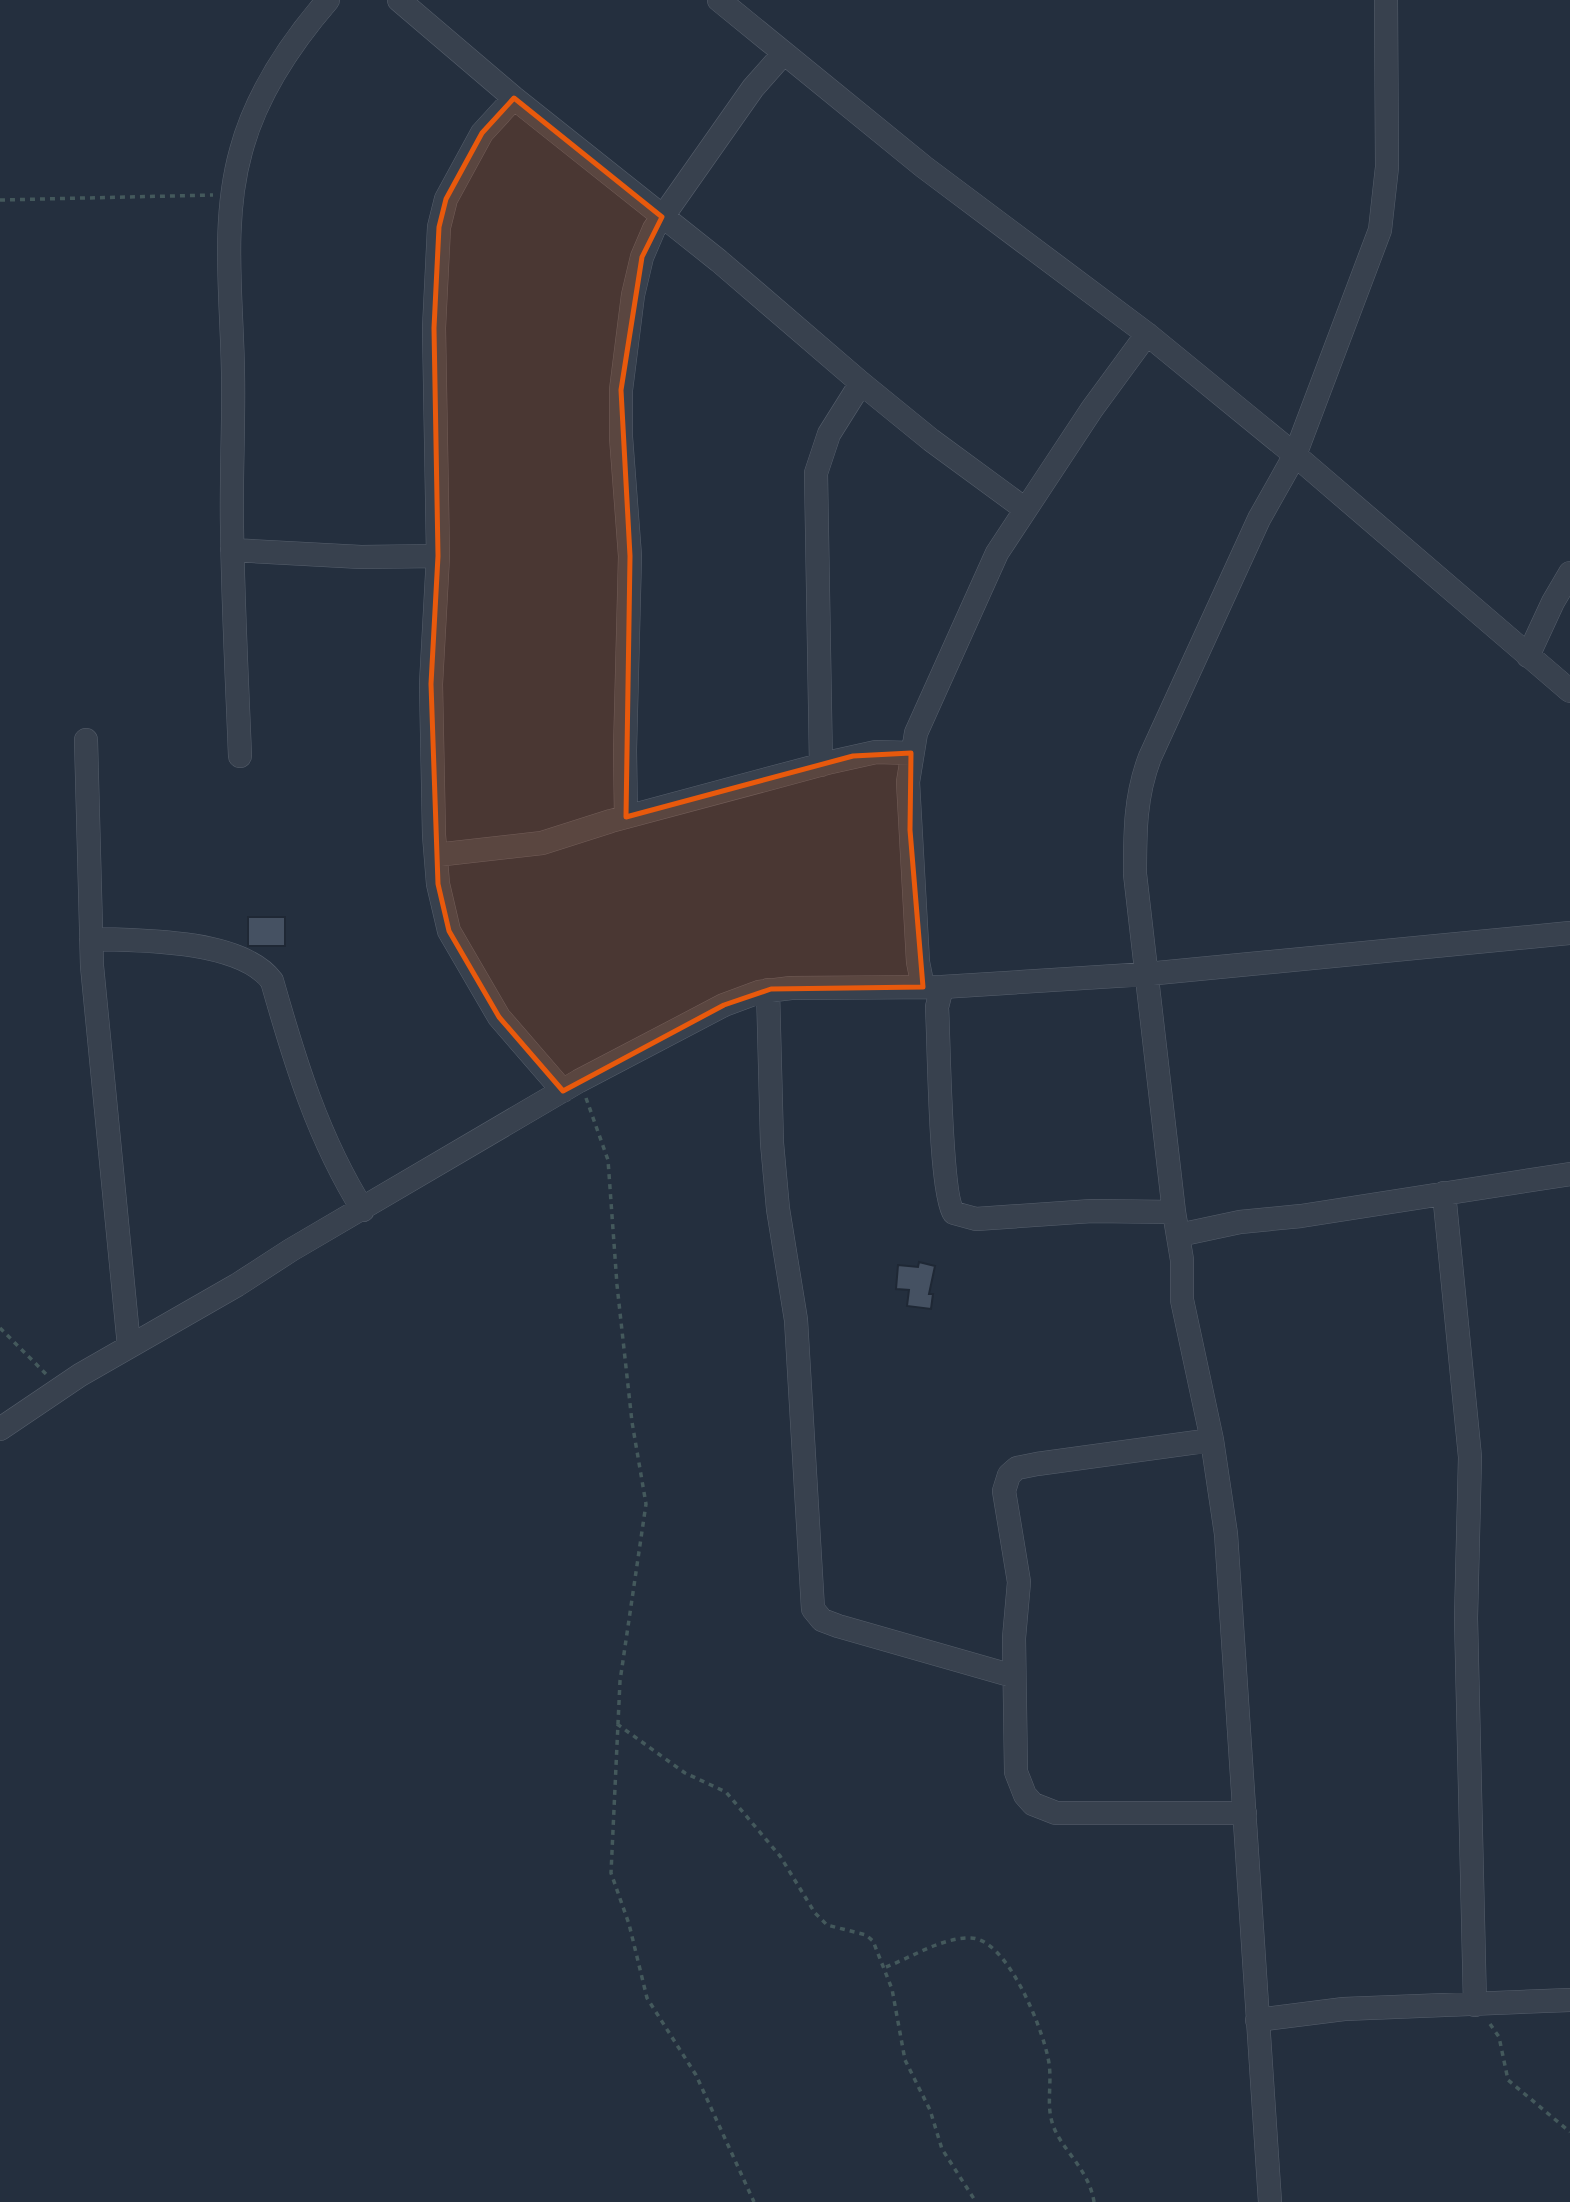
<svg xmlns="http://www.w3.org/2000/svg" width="1570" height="2202" viewBox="0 0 1570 2202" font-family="'Public Sans',sans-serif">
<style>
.building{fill:#455162;stroke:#1f2835;stroke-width:2}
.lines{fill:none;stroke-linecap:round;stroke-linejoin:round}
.minor-casing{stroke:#565f6c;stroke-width:24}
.path{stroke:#44595c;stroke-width:3.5;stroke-dasharray:5 5;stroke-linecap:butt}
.minor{stroke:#38414e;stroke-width:23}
.marked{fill:#e8590c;fill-opacity:0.2;stroke:#e8590c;stroke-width:5;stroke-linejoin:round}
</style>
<rect width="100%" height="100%" fill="#242f3e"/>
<path class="building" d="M 248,917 L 285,917 L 285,946 L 248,946 Z
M 919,1262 L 935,1266 L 929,1294 L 933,1294 L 931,1309 L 907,1306 L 909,1290 L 896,1289 L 898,1265 L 918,1267 Z"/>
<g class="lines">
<defs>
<path id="minor" d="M 399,0 L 514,98 L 719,261 L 861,383 L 931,440 L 1025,509
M 719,0 L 924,167 L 1147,334 L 1295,455 L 1570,691
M 514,98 L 482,133 L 446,199 L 439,227 L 434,328 L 438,556 L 431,684 L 434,835 L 438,884 L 449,931 L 499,1017 L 563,1091
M 232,550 L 361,557 L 438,556
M 1528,656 L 1553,602 L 1570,573
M 86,740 L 92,966 L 129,1346
M 240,756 C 237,680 233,604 232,527 C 231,476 234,424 233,373 C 232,300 221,222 241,151 C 256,94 290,44 328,0
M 821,765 L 816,473 L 829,434 L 861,383
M 626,817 L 625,750 L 630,556 L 621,437 L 621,390 L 633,295 L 642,257 L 654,229 L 753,88 L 783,54
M 436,855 L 542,843 L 611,821 L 831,762 L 876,752 L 911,753
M 91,939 C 138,940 241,939 272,981 C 295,1062 318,1138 363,1210
M 923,987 L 918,962 L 908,782 L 916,733 L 997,553 L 1092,409 L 1147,334
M 942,987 L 937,1007 C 939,1040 940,1196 954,1213 L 976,1219 L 1092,1211 L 1174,1212
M 768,990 L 772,1143 L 778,1209 L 796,1320 L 813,1609 L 822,1620 L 838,1626 L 1013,1676
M 1444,1193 L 1470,1457 L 1466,1618 L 1475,2005
M 1179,1235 L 1240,1222 L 1301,1216 L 1570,1174
M 0,1429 L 80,1375 L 237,1285 L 291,1250 L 579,1081 L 724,1005 L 759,992 L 791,988 L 942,987 L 1147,974 L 1570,933
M 1212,1440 L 1037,1464 L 1017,1468 L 1009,1475 L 1004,1491 L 1019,1582 L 1014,1638 L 1016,1772 L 1025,1795 L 1033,1804 L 1056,1813 L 1245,1813
M 1257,2020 L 1344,2009 L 1570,2000
M 1270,2202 L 1226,1534 L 1212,1440 L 1182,1300 L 1182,1260 L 1174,1212 L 1135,874 C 1135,832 1135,796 1150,757 L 1259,519 L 1295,455 L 1380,230 L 1387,167 L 1386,0"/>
</defs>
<use href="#minor" class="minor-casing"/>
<path class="path" d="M 0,200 L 213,195
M 586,1098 L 608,1160 L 617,1285 L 632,1422 L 646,1504 L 620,1681 L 611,1873 L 629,1924 L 647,1998 L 696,2075 L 754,2202
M 0,1328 L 46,1374
M 617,1724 L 685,1773 L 726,1792 L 780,1856 L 815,1913 L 827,1925 L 866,1935 L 873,1941 L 892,1989 L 905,2060 L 930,2110 L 942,2149 L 976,2202
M 886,1967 C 912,1957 943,1937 971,1938 C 1007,1939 1042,2027 1048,2058 C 1053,2079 1046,2102 1052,2122 C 1059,2148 1089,2168 1094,2202
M 1490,2024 L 1499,2037 L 1508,2080 L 1570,2132"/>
<use href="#minor" class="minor"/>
</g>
<path class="marked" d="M 514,98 L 662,217 L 642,257 L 621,390 L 630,556 L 626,817 L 853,756 L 911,753 L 910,830 L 923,987 L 771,989 L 724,1005 L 563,1091 L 499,1017 L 449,931 L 438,884 L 431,684 L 438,556 L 434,328 L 439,227 L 446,199 L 482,133 Z"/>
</svg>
